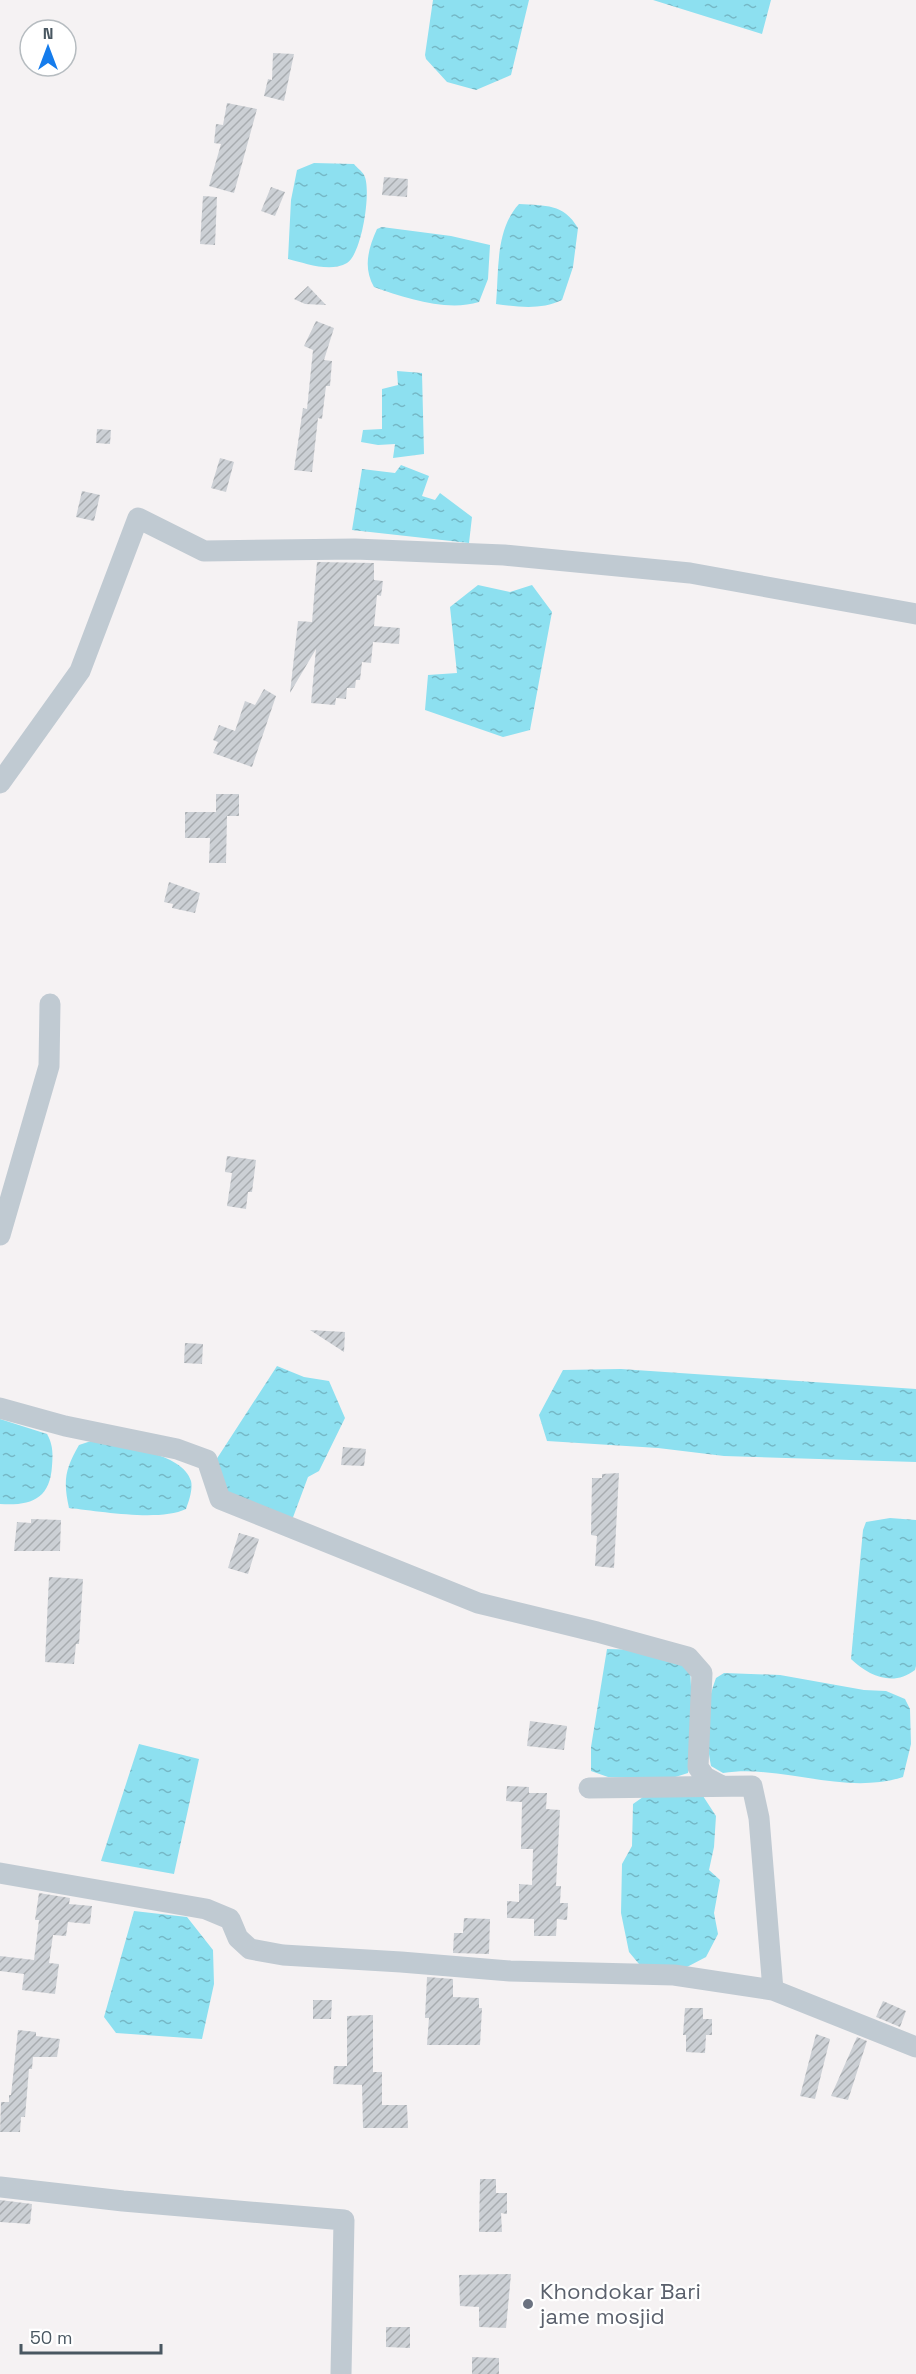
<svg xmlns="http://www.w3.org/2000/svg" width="916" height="2374" viewBox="0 0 916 2374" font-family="'Space Grotesk',sans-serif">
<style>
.water{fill:url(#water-ripples)}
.building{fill:url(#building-hatch)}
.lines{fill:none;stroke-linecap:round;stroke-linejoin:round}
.street{stroke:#c0cad2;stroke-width:21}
.worship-dot{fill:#6b7280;stroke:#fff;stroke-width:2}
.labels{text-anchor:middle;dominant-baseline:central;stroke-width:4.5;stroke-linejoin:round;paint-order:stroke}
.worship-label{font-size:22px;fill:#5b616d;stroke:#fff;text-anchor:start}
</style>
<defs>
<pattern id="water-ripples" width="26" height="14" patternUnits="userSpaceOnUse" patternTransform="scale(1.5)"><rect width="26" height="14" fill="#8de0f0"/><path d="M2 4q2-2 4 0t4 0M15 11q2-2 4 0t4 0" fill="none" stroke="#75b8c6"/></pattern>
<pattern id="building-hatch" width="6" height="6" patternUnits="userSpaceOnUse" patternTransform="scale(1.5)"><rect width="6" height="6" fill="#ccd0d5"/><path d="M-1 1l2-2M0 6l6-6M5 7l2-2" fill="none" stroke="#a8acb0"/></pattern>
</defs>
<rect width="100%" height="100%" fill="#f5f2f3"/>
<path class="water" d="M 433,0 L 529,0 L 511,75 L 476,90 L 447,82 L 426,59 L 425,55 Z
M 653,0 L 771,0 L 762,34 Z
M 314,163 L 354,164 C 357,168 362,171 364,175 C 372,189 362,254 347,263 C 330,273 305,263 288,259 L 291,200 L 297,170 Z
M 519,204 C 546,206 563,203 578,228 L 573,267 L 562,300 C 541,310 519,307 496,304 C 499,271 495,230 519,204 Z
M 382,227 L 451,236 L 490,245 L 488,279 L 479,302 C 447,312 405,298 374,287 C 363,268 368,249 377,229 Z
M 397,371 L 422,373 L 424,454 L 393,458 L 395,444 L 378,445 L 361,442 L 363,430 L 382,429 L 382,389 L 398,385 Z
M 401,465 L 429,476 L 422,496 L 435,500 L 440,493 L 472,517 L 469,543 L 352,530 L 362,469 L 395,473 Z
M 478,585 L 510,592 L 532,585 L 552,612 L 530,730 L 503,737 L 425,710 L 428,675 L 457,673 L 450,607 Z
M 277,1366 L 304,1377 L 329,1381 L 345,1418 L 319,1471 L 308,1477 L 292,1520 L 224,1498 L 216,1460 Z
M 621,1369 L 916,1389 L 916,1462 L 724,1456 L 658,1448 L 547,1441 L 539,1415 L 563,1370 Z
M 0,1419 L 47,1434 C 53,1445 53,1453 52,1466 C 50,1499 31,1506 0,1504 Z
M 94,1440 C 118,1445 184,1453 191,1481 C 193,1489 189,1501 186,1509 C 159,1522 99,1511 69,1508 C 63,1481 65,1469 79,1445 Z
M 890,1518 L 916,1520 L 916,1666 L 915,1670 C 893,1687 869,1676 851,1659 L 863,1530 L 866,1522 Z
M 607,1649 L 646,1650 L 690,1667 L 694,1746 L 688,1773 L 669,1779 L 608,1777 L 591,1771 L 591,1747 Z
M 724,1673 L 780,1675 L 864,1690 L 886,1691 L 905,1699 L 910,1709 L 911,1744 L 903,1777 C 843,1796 783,1764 723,1773 L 711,1766 C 705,1731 704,1711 716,1678 Z
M 139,1744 L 199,1759 L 174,1874 L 101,1861 Z
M 703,1796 L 716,1816 L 714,1847 L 709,1870 L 720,1880 L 714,1913 L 718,1934 L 706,1957 L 685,1968 L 644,1970 L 629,1952 L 621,1913 L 622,1864 L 632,1846 L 633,1804 L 643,1797 Z
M 134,1911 L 187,1917 L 213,1950 L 214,1984 L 202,2039 L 116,2033 L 104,2017 Z"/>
<path class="building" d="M 273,53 L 294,54 L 284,101 L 264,96 L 268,79 L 272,80 Z
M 227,103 L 257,109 L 234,193 L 209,186 L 221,144 L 214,143 L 216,124 L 223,125 Z
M 384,177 L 408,179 L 407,197 L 382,195 Z
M 271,187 L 285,192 L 275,216 L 261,211 Z
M 203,196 L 217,197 L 215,245 L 200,244 Z
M 308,286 L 326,305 L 305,304 L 294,299 Z
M 316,321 L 334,328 L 324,360 L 332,361 L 330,386 L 326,386 L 322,419 L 318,418 L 312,472 L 294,470 L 303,408 L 307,409 L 313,350 L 304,346 Z
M 97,429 L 111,430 L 110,444 L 96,443 Z
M 220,458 L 234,462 L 226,492 L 211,488 Z
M 82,491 L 100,495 L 94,521 L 76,517 Z
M 317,562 L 374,563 L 374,580 L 383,581 L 381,596 L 377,595 L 374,626 L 400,628 L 399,644 L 373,642 L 371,663 L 362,662 L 360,680 L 356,680 L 355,688 L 347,688 L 346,699 L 336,698 L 335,705 L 311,703 L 316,649 L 290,693 L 298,621 L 312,622 Z
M 264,689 L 276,696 L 252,767 L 213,753 L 218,742 L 213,740 L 219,725 L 235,731 L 245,701 L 255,705 Z
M 216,794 L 239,794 L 239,816 L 227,816 L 226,863 L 209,863 L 210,838 L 185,838 L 185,812 L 216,812 Z
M 169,882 L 200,893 L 195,913 L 172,908 L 173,904 L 164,902 Z
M 227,1156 L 256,1160 L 252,1192 L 248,1192 L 246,1209 L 227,1206 L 232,1173 L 225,1172 Z
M 310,1330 L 345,1332 L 344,1352 Z
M 185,1343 L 203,1344 L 202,1364 L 184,1363 Z
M 343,1447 L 366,1449 L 364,1466 L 341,1465 Z
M 619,1473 L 614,1568 L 595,1566 L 597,1536 L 591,1535 L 592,1478 L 602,1478 L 602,1474 Z
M 31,1519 L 61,1520 L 60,1551 L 14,1551 L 17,1522 L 31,1523 Z
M 239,1533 L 259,1539 L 248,1574 L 228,1568 Z
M 49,1577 L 83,1579 L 79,1644 L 76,1644 L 74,1664 L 45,1662 Z
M 530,1721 L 567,1726 L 564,1750 L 527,1746 Z
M 507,1786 L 529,1787 L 529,1793 L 547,1793 L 546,1809 L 560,1810 L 556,1886 L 561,1886 L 560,1903 L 568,1903 L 567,1920 L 557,1919 L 556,1936 L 534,1936 L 534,1919 L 507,1918 L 507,1901 L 519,1902 L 519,1884 L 532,1885 L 533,1849 L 521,1849 L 522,1802 L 506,1801 Z
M 39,1893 L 70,1898 L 69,1904 L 92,1906 L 90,1924 L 68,1922 L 66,1936 L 53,1935 L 49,1963 L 59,1964 L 55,1994 L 22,1990 L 24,1974 L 0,1971 L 0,1956 L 34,1960 L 39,1920 L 35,1920 Z
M 464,1918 L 490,1919 L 489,1954 L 453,1953 L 454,1933 L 463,1933 Z
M 427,1977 L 453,1979 L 453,1997 L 479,1998 L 479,2008 L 482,2008 L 480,2045 L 427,2045 L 429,2018 L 425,2018 Z
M 313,2000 L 332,2000 L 331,2019 L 313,2019 Z
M 883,2001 L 906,2011 L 900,2027 L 876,2017 Z
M 685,2008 L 703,2008 L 703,2019 L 712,2019 L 712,2035 L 706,2035 L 705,2053 L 686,2052 L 686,2035 L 683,2035 Z
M 373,2015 L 373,2072 L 382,2072 L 382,2105 L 407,2105 L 408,2128 L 363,2128 L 362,2085 L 333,2084 L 334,2066 L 347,2066 L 347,2016 Z
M 18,2030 L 36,2032 L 36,2036 L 60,2039 L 57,2057 L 33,2057 L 32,2069 L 29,2069 L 25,2117 L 21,2117 L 20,2132 L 0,2132 L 1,2102 L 9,2102 L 9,2095 L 11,2095 Z
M 816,2034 L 830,2039 L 815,2099 L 800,2096 Z
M 857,2037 L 867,2041 L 848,2100 L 831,2096 Z
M 480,2179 L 496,2179 L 496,2193 L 507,2193 L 507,2214 L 501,2213 L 502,2232 L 479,2232 Z
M 0,2200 L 32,2204 L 30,2224 L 0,2222 Z
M 511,2274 L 506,2328 L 479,2327 L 479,2307 L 460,2306 L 459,2275 Z
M 386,2327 L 410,2327 L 410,2348 L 386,2347 Z
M 472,2357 L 499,2358 L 499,2374 L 472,2374 Z"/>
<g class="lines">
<path class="street" d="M 0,783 L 80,671 L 138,518 L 204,551 L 355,549 L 504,555 L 690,573 L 916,614
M 0,1235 L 49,1066 L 50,1004
M 0,1408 L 65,1426 L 177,1449 L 207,1460 L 220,1499 L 478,1603 L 597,1632 L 688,1657 L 702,1673 L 698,1767 L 705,1777 L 722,1786
M 589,1788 L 752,1786 L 759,1818 L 773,1990
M 0,1873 L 206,1909 L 230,1919 L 238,1938 L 250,1949 L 283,1955 L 401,1962 L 510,1971 L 674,1975 L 773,1990 L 916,2047
M 0,2187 L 123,2201 L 344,2220 L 341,2374"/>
</g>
<circle class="worship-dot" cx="528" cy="2304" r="6"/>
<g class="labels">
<g class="worship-label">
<text x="540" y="2291">Khondokar Bari<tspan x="540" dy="25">jame mosjid</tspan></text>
</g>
</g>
<g transform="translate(48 48)"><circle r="28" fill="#ffffff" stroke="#b6bcc0" stroke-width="1.5"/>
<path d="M0-4.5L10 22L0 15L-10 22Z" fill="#157cec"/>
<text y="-9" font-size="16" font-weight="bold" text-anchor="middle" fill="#495761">N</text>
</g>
<path d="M21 2344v9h140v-9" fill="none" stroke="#495761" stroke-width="3"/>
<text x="30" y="2344" font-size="18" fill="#495761" stroke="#ffffff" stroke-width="4.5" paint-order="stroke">50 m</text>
</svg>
